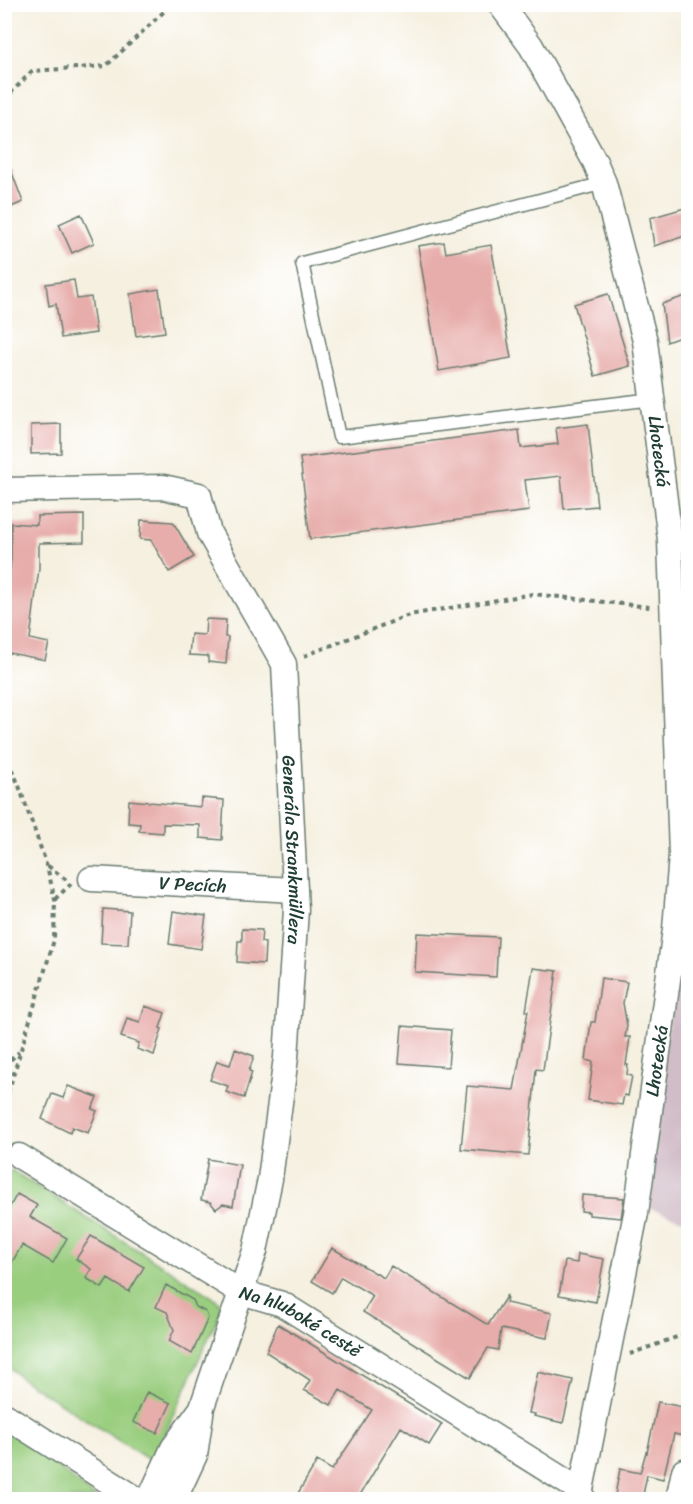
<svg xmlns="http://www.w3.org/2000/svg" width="693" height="1504" viewBox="0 0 693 1504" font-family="Sriracha,sans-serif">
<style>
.industrial{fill:#d1bdc8}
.green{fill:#9ace7f;stroke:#5c865a;stroke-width:1.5}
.building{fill:#e7adab}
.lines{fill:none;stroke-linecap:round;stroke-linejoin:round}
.service-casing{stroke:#6a7c70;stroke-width:15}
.minor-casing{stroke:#6a7c70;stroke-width:27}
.path{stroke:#6a7c70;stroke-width:4;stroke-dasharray:4.5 4.5;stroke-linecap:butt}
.service{stroke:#fff;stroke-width:12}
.minor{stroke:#fff;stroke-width:24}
.labels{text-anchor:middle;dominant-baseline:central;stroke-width:4.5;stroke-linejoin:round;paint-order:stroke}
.street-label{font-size:18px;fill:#1f3d34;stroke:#fff}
</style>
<rect width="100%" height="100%" fill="#fff"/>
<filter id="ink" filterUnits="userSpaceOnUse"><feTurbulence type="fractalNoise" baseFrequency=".0167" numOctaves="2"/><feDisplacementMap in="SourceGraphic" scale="12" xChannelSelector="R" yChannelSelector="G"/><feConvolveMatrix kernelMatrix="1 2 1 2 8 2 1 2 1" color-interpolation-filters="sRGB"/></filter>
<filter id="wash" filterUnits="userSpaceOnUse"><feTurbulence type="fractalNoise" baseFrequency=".008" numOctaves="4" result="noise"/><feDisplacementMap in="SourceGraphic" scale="24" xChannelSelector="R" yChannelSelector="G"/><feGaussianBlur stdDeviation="1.35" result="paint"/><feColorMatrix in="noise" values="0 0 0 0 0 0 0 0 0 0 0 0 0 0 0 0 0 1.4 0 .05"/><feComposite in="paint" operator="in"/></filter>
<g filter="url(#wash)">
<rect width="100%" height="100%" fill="#f5f0e0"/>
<path class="industrial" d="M 688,879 L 688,1222 L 644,1206 Z"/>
<path class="green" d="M 11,1170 L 217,1300 L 221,1305 L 219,1315 L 152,1462 L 22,1379 L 5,1364 L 4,1181 Z
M 5,1424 L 97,1499 L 5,1499 Z"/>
<g id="blocks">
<path class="building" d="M 4,157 L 6,157 L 23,202 L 4,210 Z
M 688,207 L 688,235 L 654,246 L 650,218 Z
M 81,214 L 94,243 L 72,253 L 59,224 Z
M 444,242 L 446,253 L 491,245 L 511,358 L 439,371 L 418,246 Z
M 74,280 L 77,299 L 91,297 L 96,333 L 61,338 L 56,304 L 49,306 L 46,284 Z
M 159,289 L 165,332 L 136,336 L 130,294 Z
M 608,294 L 630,366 L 595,376 L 574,304 Z
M 688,295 L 688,334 L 667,342 L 662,304 Z
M 61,424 L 61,453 L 31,454 L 31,425 Z
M 588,424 L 597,506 L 564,509 L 561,476 L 525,480 L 529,511 L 310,539 L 300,458 L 519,430 L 521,448 L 558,444 L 556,428 Z
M 84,515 L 84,542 L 39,543 L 39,568 L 30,639 L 49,643 L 45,660 L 4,652 L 4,587 L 8,588 L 11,558 L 11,523 L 37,525 L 37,516 Z
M 141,520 L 173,522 L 194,557 L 169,572 L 151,540 L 140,539 Z
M 206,619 L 226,620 L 225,637 L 228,637 L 226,664 L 208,662 L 208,656 L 189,655 L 191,634 L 205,635 Z
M 202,798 L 224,800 L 222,840 L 200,838 L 200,825 L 163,824 L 163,833 L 139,831 L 140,824 L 128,823 L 129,800 L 201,807 Z
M 103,909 L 130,911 L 128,944 L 101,943 Z
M 173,911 L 206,916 L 201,949 L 169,944 Z
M 242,929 L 262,930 L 261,942 L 265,943 L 264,964 L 237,962 L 238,941 L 242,941 Z
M 417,933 L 498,937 L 496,977 L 415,972 Z
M 533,968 L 557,971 L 543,1070 L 536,1069 L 528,1155 L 461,1149 L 467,1086 L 514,1090 L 528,1011 L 526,1011 Z
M 601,978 L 627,982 L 623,1003 L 627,1026 L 625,1037 L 630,1037 L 626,1065 L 628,1065 L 627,1075 L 632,1076 L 628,1096 L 624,1095 L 622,1105 L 588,1100 L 593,1062 L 586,1060 L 591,1022 L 595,1022 Z
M 145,1006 L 165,1013 L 160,1028 L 162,1029 L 154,1055 L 137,1049 L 139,1043 L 121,1037 L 127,1018 L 140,1022 Z
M 402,1026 L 451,1030 L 448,1067 L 399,1063 Z
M 235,1049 L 254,1056 L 249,1071 L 252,1072 L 244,1098 L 226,1092 L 228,1086 L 210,1080 L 217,1061 L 230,1065 Z
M 68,1086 L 97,1097 L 92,1109 L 97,1111 L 88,1133 L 72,1127 L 70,1133 L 42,1119 L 52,1094 L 63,1098 Z
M 208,1159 L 240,1165 L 233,1206 L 223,1204 L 216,1209 L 210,1202 L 201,1200 Z
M 17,1194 L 37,1205 L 30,1217 L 67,1238 L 53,1263 L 22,1245 L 4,1276 L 4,1217 Z
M 582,1195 L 624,1198 L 621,1218 L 589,1215 L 589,1212 L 581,1211 Z
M 91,1236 L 144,1267 L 129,1292 L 108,1279 L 102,1288 L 86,1278 L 91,1269 L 76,1259 Z
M 332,1248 L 384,1278 L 391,1266 L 488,1325 L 507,1295 L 506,1303 L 552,1313 L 547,1338 L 501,1329 L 498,1350 L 488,1348 L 470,1378 L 363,1312 L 373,1296 L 341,1277 L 332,1293 L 312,1281 Z
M 578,1254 L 604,1259 L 596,1302 L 559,1295 L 565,1261 L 577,1263 Z
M 166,1285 L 193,1300 L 196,1307 L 206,1312 L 208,1318 L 192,1354 L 169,1341 L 174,1330 L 167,1312 L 156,1307 Z
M 278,1324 L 442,1424 L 429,1445 L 401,1427 L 357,1500 L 294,1500 L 317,1461 L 332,1470 L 372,1410 L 340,1390 L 331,1405 L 304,1390 L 310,1380 L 266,1352 Z
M 538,1372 L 573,1380 L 563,1423 L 534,1416 L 535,1414 L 529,1413 Z
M 147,1392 L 171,1403 L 157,1433 L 133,1422 Z
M 658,1402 L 688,1408 L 688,1437 L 674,1434 L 663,1479 L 647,1475 L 642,1500 L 614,1500 L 620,1469 L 640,1473 L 646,1452 L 647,1453 Z"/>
</g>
</g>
<g filter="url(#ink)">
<use href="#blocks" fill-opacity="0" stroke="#6a7c70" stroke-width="1.5"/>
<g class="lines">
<defs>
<path id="service" d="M 604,183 L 302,263 L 339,437 L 653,399"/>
<g id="minor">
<path id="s1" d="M 500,4 L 531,46 L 595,162 L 604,183 L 645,341 L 670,540 L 681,855 L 675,929 L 636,1213 L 579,1500"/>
<path id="s2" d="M 4,490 L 163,487 L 199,495 L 209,533 L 284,664 L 296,910 L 286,1057 L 270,1179 L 255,1251 L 202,1407 L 195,1455 L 174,1500"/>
<path id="s3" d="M 91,879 L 295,890"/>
<path id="s4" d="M 19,1156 L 241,1292 L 282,1304 L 581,1491"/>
<path d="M 4,1415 L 138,1500"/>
<path d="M 149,1500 L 173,1448 L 199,1412"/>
<path d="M 678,1500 L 684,1471"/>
</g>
</defs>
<use href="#service" class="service-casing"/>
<use href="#minor" class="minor-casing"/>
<path class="path" d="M 4,100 L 32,71 L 106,66 L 172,4
M 304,656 L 409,615 L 533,594 L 650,607
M 4,753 L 18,783 L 47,866 L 55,900 L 54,940 L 4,1106
M 48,866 L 68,881
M 55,899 L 71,884
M 4,1066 L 19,1052
M 630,1354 L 688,1333"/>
<use href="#service" class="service"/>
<use href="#minor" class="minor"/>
</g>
</g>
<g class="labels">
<g class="street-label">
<text stroke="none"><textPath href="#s1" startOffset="482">Lhotecká</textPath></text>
<text stroke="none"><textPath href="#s2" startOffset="572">Generála Strankmüllera</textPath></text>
<text stroke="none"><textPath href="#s3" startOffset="102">V Pecích</textPath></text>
<text transform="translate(657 1061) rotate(-82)">Lhotecká</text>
<text stroke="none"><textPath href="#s4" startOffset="327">Na hluboké cestě</textPath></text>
</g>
</g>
<rect width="693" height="1504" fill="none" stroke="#fff" stroke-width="24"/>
</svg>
